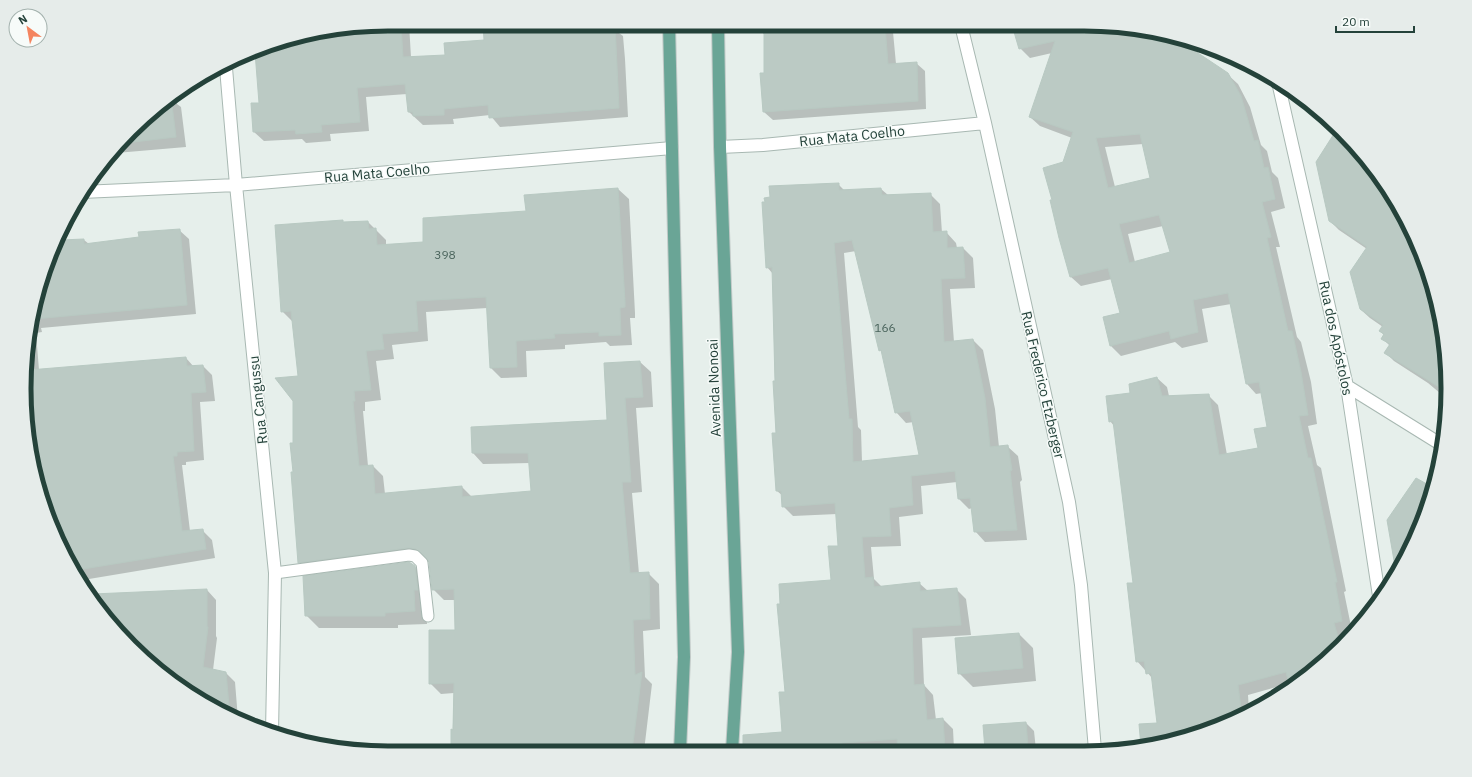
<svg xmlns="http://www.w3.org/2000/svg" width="1472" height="777" viewBox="0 0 1472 777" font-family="'IBM Plex Sans',sans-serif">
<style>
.shadow{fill:#0003;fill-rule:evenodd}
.building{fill:#bbcac4;stroke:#b8c9c2;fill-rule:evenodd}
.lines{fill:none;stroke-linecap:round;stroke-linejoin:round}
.lane-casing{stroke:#a8b8b2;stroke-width:13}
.street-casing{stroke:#a8b8b2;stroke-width:14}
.primary-casing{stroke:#c2cac8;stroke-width:14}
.lane{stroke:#fff;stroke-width:11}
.street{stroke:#fff;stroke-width:12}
.primary{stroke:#6aa596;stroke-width:12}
.labels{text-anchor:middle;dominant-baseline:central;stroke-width:3;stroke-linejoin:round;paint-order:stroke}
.number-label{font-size:12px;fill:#4a645c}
.street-label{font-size:14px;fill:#24423a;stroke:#f7fbf9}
.rim{fill:none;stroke:#24423a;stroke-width:5}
</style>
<rect width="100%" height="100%" fill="#e6efeb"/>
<path class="shadow" d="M 388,24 L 409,24 L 411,57 L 446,56 L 485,41 L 484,24 L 619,24 L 619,33 L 623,36 L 625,59 L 628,117 L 500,127 L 490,115 L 453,119 L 454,124 L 423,125 L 409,112 L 407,94 L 366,97 L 369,131 L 330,134 L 331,141 L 306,143 L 302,139 L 264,141 L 254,132 L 271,43 Z
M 761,24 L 903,25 L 904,31 L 893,32 L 896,64 L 916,63 L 925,71 L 926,109 L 773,120 L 764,112 L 765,35 L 762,32 Z
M 1013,25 L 1107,25 L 1169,35 L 1227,74 L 1238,84 L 1250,107 L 1261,145 L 1267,151 L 1272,172 L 1278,178 L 1285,208 L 1271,212 L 1280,247 L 1276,247 L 1297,337 L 1301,342 L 1311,382 L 1317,424 L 1308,426 L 1317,465 L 1321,468 L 1346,591 L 1344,592 L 1352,631 L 1346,632 L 1347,638 L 1291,687 L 1290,683 L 1248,695 L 1249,711 L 1223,725 L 1142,747 L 1140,725 L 1158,724 L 1153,679 L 1137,661 L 1135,584 L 1115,427 L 1110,421 L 1131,394 L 1157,378 L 1167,387 L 1169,396 L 1208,395 L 1218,405 L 1227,455 L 1259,449 L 1269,428 L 1262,393 L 1256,394 L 1247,384 L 1231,304 L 1202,309 L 1208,342 L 1182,348 L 1175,342 L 1121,356 L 1111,346 L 1104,318 L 1122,314 L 1112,279 L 1081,286 L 1071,277 L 1053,201 L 1072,138 L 1040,126 L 1030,117 L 1052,53 L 1030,58 L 1020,48 ZM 1143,144 L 1151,179 L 1115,187 L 1105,147 ZM 1163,226 L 1171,253 L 1135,262 L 1128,234 Z
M 176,94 L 177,104 L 181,107 L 186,147 L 116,153 L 166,99 Z
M 1338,130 L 1358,148 L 1399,206 L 1429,272 L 1445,341 L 1447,399 L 1428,383 L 1394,361 L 1385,352 L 1390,346 L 1382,338 L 1384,335 L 1380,331 L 1383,327 L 1370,318 L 1360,309 L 1367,249 L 1339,230 L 1330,221 L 1317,162 Z
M 838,184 L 845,191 L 881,189 L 888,195 L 930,194 L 940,204 L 942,233 L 946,232 L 956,243 L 957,248 L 963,248 L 973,258 L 975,288 L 950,289 L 954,342 L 973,340 L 983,350 L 995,409 L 999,447 L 1007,446 L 1018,456 L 1022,480 L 1020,482 L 1027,540 L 985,542 L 975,531 L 972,508 L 969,509 L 959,499 L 957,482 L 921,486 L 923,514 L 899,517 L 901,546 L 871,547 L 874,579 L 882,587 L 919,583 L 928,591 L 956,589 L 966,599 L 971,635 L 922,638 L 924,685 L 933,695 L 936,720 L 943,719 L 953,729 L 954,749 L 979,747 L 983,750 L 765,751 L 783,733 L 786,693 L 833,581 L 839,547 L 837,514 L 793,516 L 783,506 L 783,496 L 777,491 L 773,274 L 767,267 ZM 856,251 L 880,350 L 883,353 L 896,412 L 906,423 L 914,422 L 920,455 L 862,462 L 861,430 L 858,427 L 844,253 Z
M 618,189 L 629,199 L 635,313 L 635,318 L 630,318 L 632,345 L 610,346 L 606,342 L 565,345 L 565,349 L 526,351 L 527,377 L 501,378 L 491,368 L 487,308 L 426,312 L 428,341 L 392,345 L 394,359 L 376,361 L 381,400 L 365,402 L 365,411 L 363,411 L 368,466 L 373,466 L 383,476 L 385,494 L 462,487 L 472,497 L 533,492 L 530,463 L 483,464 L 473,453 L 608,421 L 640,362 L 651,372 L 653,407 L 636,408 L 642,492 L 632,493 L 639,574 L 649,574 L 659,584 L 660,629 L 643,631 L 645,677 L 652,684 L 644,751 L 452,752 L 454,693 L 441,694 L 430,683 L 456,631 L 455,600 L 444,600 L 433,589 L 430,561 L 419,558 L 309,573 L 299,562 L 294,444 L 299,376 L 293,322 L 282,311 L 342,221 L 344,223 L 368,222 L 386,240 L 386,245 L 424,243 L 527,212 Z
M 179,230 L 189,239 L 196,314 L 41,328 L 42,332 L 36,333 L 39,370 L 186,358 L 194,367 L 203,366 L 212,375 L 215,401 L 200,402 L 204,460 L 186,462 L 186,465 L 182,465 L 190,531 L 202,530 L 212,540 L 215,558 L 83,580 L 61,550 L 36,483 L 25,413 L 36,294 L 60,241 L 84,240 L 89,244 L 140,238 Z
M 415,567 L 428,580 L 426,602 L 427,624 L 398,625 L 398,628 L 319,628 L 306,615 Z
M 207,590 L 216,600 L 216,636 L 217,638 L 213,670 L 226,673 L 235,682 L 238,719 L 227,715 L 131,646 L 94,595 Z
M 1019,634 L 1033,648 L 1036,681 L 973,687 L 959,673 Z
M 1026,723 L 1034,731 L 1036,750 L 1008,750 L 1006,724 Z"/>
<path class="building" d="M 401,24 L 403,57 L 445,55 L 444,43 L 484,40 L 483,24 L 615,24 L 619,108 L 489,118 L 488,105 L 444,109 L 444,115 L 413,116 L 413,112 L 408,112 L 405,84 L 357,88 L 360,122 L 321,125 L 322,132 L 296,134 L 295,130 L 253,132 L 251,103 L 259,103 L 255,52 L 271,43 L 382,25 Z
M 764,24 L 885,25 L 888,64 L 917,62 L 918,101 L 763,112 L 760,73 L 764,73 Z
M 1012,25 L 1107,25 L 1171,35 L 1228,73 L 1241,96 L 1254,141 L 1258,140 L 1264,168 L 1268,167 L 1275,199 L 1262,202 L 1271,237 L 1267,238 L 1288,331 L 1292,331 L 1301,372 L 1308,415 L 1299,416 L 1308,458 L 1311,458 L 1337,582 L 1335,582 L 1342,621 L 1334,623 L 1340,644 L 1306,674 L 1288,680 L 1286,672 L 1238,685 L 1242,715 L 1223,725 L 1207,726 L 1208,729 L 1141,747 L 1139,724 L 1157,723 L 1151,673 L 1146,674 L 1144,661 L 1136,662 L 1127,583 L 1133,583 L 1113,421 L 1109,422 L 1106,396 L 1130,393 L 1129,384 L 1157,377 L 1162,396 L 1209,394 L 1219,455 L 1258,448 L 1254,429 L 1267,427 L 1259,382 L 1246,384 L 1228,293 L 1193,300 L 1198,332 L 1171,339 L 1169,331 L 1110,346 L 1103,317 L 1120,313 L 1108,268 L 1070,277 L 1059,238 L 1050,200 L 1052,200 L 1043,168 L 1063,162 L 1073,132 L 1029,117 L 1055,41 L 1019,49 ZM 1140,134 L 1150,178 L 1108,188 L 1096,138 ZM 1159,215 L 1170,252 L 1129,263 L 1119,224 Z
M 171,97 L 176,137 L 125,143 L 166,99 Z
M 1337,129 L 1358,148 L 1399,206 L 1429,272 L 1445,341 L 1447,392 L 1384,353 L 1390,344 L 1381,339 L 1384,334 L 1379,331 L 1383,325 L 1360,309 L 1350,272 L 1367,247 L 1329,221 L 1316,162 Z
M 839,183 L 839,190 L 881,188 L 882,195 L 931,193 L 933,232 L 947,231 L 947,248 L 963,247 L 965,278 L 941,279 L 944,342 L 973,339 L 985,398 L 990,447 L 1008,445 L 1012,470 L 1010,471 L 1017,530 L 974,532 L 970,498 L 958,499 L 955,471 L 911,476 L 913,505 L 889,508 L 891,536 L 862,537 L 865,578 L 873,577 L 874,587 L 920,582 L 920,591 L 957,588 L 961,625 L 912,628 L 914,685 L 924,684 L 927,720 L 943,718 L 945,750 L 898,751 L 897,739 L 842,743 L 842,751 L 743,751 L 743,735 L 782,732 L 779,692 L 785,692 L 777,604 L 780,604 L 779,584 L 831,580 L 828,546 L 838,546 L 835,503 L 782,507 L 781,491 L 776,491 L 772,433 L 776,433 L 773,381 L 775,381 L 772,267 L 766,268 L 762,202 L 765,202 L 764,198 L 770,197 L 769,186 ZM 852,240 L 879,351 L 881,350 L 895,413 L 910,411 L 919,455 L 853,462 L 852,419 L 849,419 L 834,243 Z
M 618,188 L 625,302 L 625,307 L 620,308 L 621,335 L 599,336 L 599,332 L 554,334 L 555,338 L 516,341 L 517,367 L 490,368 L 486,297 L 416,301 L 418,331 L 382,334 L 384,349 L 366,351 L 371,390 L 354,391 L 355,401 L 353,401 L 359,466 L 373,465 L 375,494 L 462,486 L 462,497 L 531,491 L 528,453 L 472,453 L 471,427 L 607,420 L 604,363 L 640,361 L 643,397 L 625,398 L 631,482 L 622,482 L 630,573 L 649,572 L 650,619 L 633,620 L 635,675 L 642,672 L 632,751 L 451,752 L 451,729 L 453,730 L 454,683 L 429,684 L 429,630 L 455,630 L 454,589 L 432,590 L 429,562 L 416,549 L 408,548 L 298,563 L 291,472 L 293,472 L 290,443 L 293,443 L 293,401 L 275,378 L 298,376 L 291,311 L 281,312 L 275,225 L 343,220 L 343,222 L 368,221 L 369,229 L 376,228 L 377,245 L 423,242 L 423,218 L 526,211 L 524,195 Z
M 180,229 L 187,305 L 34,319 L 36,294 L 61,240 L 84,239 L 84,244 L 139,237 L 138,232 Z
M 186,357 L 187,366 L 203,365 L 206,392 L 191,393 L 194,451 L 177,452 L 177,456 L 173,456 L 182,531 L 203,529 L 206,549 L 77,570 L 61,550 L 36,483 L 25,413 L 29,370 Z
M 1416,478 L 1434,488 L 1410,550 L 1396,572 L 1387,520 Z
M 409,562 L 415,566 L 418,590 L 414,590 L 415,611 L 385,613 L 385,616 L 305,616 L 303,576 Z
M 207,589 L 207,627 L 208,627 L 203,667 L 226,672 L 230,716 L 131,646 L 93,594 Z
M 1019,633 L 1023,668 L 958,674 L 955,638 Z
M 1026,722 L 1028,747 L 985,750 L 983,725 Z"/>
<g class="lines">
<defs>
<path id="lane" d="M 275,573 L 409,555 L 415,556 L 422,563 L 428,616"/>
<path id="street" d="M 961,25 L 985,123 L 1069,502 L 1081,585 L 1095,750
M 226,68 L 236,185 L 275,573 L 272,732
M 1278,82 L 1347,386 L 1379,596
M 720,147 L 763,145 L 985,123
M 82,192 L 236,185 L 672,148
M 1347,386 L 1442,445"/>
<path id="primary" d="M 669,24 L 684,657 L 680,751
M 718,24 L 720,147 L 738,652 L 732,751"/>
</defs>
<use href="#lane" class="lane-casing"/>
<use href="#street" class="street-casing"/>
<use href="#primary" class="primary-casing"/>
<use href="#lane" class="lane"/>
<use href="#street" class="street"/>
<use href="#primary" class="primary"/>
</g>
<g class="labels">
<g class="number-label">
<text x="445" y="254">398</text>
<text x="885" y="327">166</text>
</g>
<g class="street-label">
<text transform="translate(852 136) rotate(-6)">Rua Mata Coelho</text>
<text transform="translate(377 173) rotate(-5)">Rua Mata Coelho</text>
<text transform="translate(1336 338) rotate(78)">Rua dos Apóstolos</text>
<text transform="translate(1043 385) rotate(77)">Rua Frederico Etzberger</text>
<text transform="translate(714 388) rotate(-92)">Avenida Nonoai</text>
<text transform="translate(258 400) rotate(-96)">Rua Cangussu</text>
</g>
</g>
<path d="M0 0H1472V777H0ZM388 31H1084A357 357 0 0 1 1441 388V389A357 357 0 0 1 1084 746H388A357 357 0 0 1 31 389V388A357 357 0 0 1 388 31Z" fill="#e6ecea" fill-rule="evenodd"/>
<path class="rim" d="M388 31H1084A357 357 0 0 1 1441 388V389A357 357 0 0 1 1084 746H388A357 357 0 0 1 31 389V388A357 357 0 0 1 388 31Z"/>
<g transform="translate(28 28) rotate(328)"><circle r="19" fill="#f7fbf9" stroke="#a3b1ad"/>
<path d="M0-3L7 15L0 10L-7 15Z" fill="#f4845f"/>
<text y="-6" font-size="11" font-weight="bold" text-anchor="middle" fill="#24423a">N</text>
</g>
<path d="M1336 26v6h78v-6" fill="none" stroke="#24423a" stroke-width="2"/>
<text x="1342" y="26" font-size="12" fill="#24423a" stroke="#f7fbf9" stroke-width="3" paint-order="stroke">20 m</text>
</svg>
